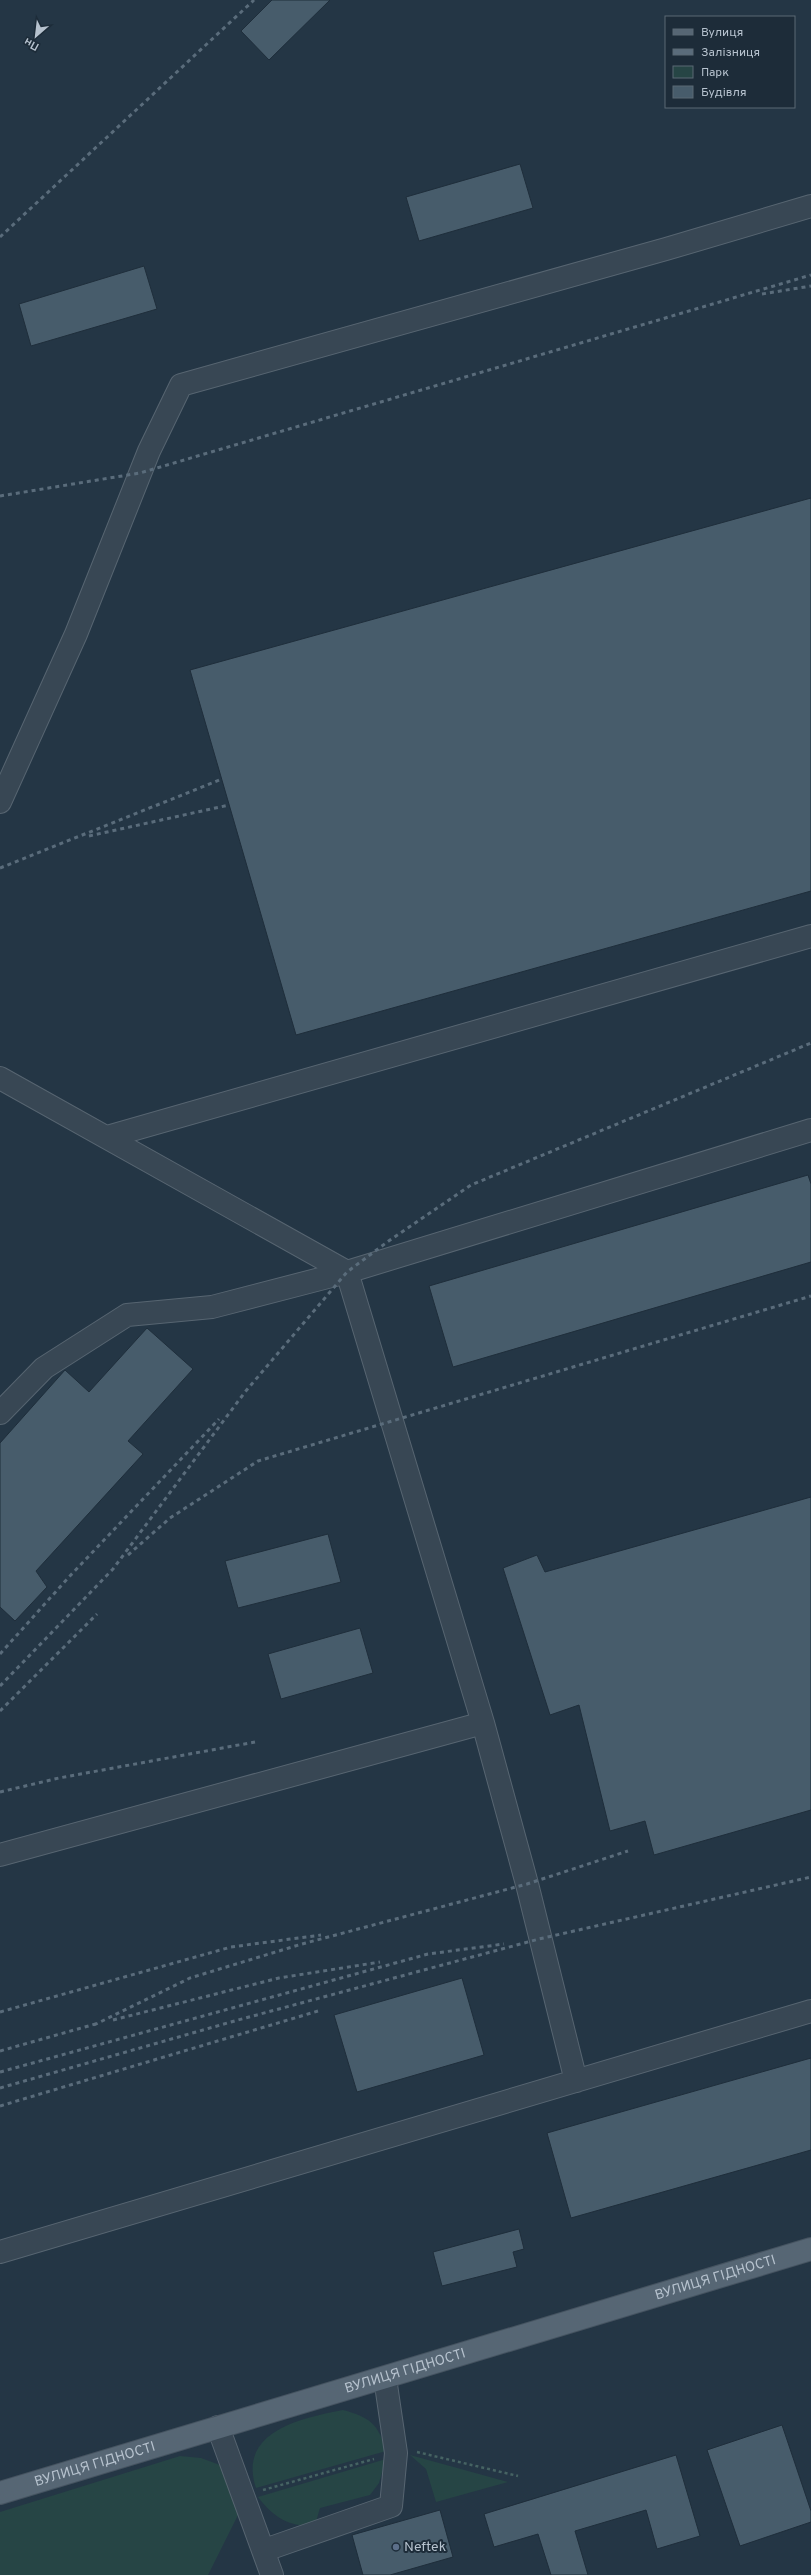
<svg xmlns="http://www.w3.org/2000/svg" width="811" height="2575" viewBox="0 0 811 2575" font-family="Overpass,sans-serif">
<style>
.green{fill:#264545}
.building{fill:#475c6b;stroke:#1f2e3b}
.lines{fill:none;stroke-linecap:round;stroke-linejoin:round}
.minor-casing{stroke:#576571;stroke-width:24}
.major-casing{stroke:#455360;stroke-width:24}
.path{stroke:#466363;stroke-width:2.5;stroke-dasharray:3 3;stroke-linecap:butt}
.minor{stroke:#384754;stroke-width:22}
.major{stroke:#566674;stroke-width:22}
.rail{stroke:#5a6c7b;stroke-width:3;stroke-dasharray:4 4;stroke-linecap:butt}
.service-dot{fill:#5c6f8a;stroke:#1d2c39;stroke-width:1.5}
.labels{text-anchor:middle;dominant-baseline:central;stroke-width:4;stroke-linejoin:round;paint-order:stroke}
.street-label{font-size:14px;fill:#b6c2ce;stroke:#1d2c39}
.poi-label{font-size:14px;fill:#b6c2ce;stroke:#1d2c39;text-anchor:start}
</style>
<rect width="100%" height="100%" fill="#243645"/>
<path class="green" d="M 343,2410 C 369,2417 379,2424 386,2451 L 256,2488 C 237,2431 302,2418 343,2410 Z
M 410,2455 L 508,2482 L 436,2502 L 426,2469 Z
M 180,2456 L 201,2458 L 220,2465 L 236,2490 L 240,2511 L 208,2575 L 0,2575 L 0,2512 Z
M 386,2459 L 379,2483 L 370,2495 L 320,2508 L 315,2525 C 290,2528 273,2517 258,2497 Z"/>
<path class="building" d="M 272,0 L 330,0 L 269,60 L 241,31 Z
M 520,164 L 533,208 L 419,241 L 406,197 Z
M 144,266 L 157,309 L 31,346 L 19,304 Z
M 811,498 L 811,891 L 296,1035 L 190,670 Z
M 808,1175 L 811,1184 L 811,1262 L 453,1367 L 429,1286 Z
M 147,1328 L 193,1369 L 128,1441 L 143,1454 L 36,1571 L 47,1587 L 15,1621 L 0,1607 L 0,1443 L 65,1370 L 89,1392 Z
M 811,1497 L 811,1810 L 654,1855 L 645,1821 L 610,1831 L 579,1705 L 550,1715 L 503,1568 L 537,1555 L 545,1572 Z
M 328,1534 L 341,1582 L 238,1608 L 225,1561 Z
M 360,1628 L 373,1673 L 281,1699 L 268,1654 Z
M 462,1978 L 484,2055 L 357,2092 L 334,2015 Z
M 811,2058 L 811,2150 L 571,2218 L 547,2133 Z
M 519,2229 L 524,2249 L 513,2252 L 517,2267 L 442,2286 L 433,2252 Z
M 782,2425 L 811,2511 L 811,2522 L 740,2546 L 707,2450 Z
M 676,2455 L 700,2536 L 657,2549 L 646,2510 L 575,2531 L 588,2575 L 551,2575 L 538,2534 L 494,2547 L 484,2514 Z
M 440,2510 L 453,2557 L 390,2575 L 363,2575 L 352,2535 Z"/>
<g class="lines">
<defs>
<path id="minor" d="M 0,802 L 76,634 L 149,451 L 181,385 L 666,249 L 811,206
M 0,1078 L 347,1272 L 483,1723 L 527,1884 L 576,2081
M 107,1137 L 811,936
M 0,1413 L 44,1368 L 127,1315 L 212,1307 L 347,1272 L 811,1130
M 0,1855 L 483,1723
M 0,2252 L 811,2011
M 218,2427 L 272,2575
M 265,2550 L 391,2506 L 396,2453 L 385,2378"/>
<g id="major">
<path id="s1" d="M 0,2493 L 811,2249"/>
</g>
</defs>
<use href="#minor" class="minor-casing"/>
<use href="#major" class="major-casing"/>
<path class="path" d="M 417,2452 L 518,2476
M 263,2490 L 374,2459"/>
<use href="#minor" class="minor"/>
<use href="#major" class="major"/>
<path class="rail" d="M 0,237 L 254,0
M 762,294 L 811,286
M 0,496 L 140,473 L 811,275
M 89,836 L 229,805
M 0,868 L 222,779
M 128,1555 L 170,1518 L 258,1461 L 811,1296
M 0,1654 L 68,1578 L 219,1419
M 0,1686 L 113,1569 L 245,1392 L 347,1272 L 390,1240 L 471,1185 L 811,1043
M 0,1711 L 97,1614
M 0,1792 L 59,1778 L 255,1742
M 0,2012 L 231,1947 L 321,1935
M 113,2020 L 279,1978 L 380,1962
M 94,2025 L 190,1978 L 302,1944 L 527,1884 L 628,1851
M 0,2051 L 99,2023
M 0,2072 L 428,1954 L 504,1944
M 0,2088 L 238,2020 L 539,1939 L 811,1877
M 0,2106 L 318,2011"/>
</g>
<circle class="service-dot" cx="396" cy="2547" r="4"/>
<g class="labels">
<g class="street-label">
<text stroke="none"><textPath href="#s1" startOffset="747">ВУЛИЦЯ ГІДНОСТІ</textPath></text>
<text stroke="none"><textPath href="#s1" startOffset="423">ВУЛИЦЯ ГІДНОСТІ</textPath></text>
<text stroke="none"><textPath href="#s1" startOffset="99">ВУЛИЦЯ ГІДНОСТІ</textPath></text>
</g>
<g class="poi-label">
<text x="404" y="2547">Neftek</text>
</g>
</g>
<rect x="665" y="16" width="130" height="92" fill="#1d2c39" stroke="#5a6875"/>
<rect x="673" y="29" width="20" height="6" fill="#566674" stroke="#5a6875"/>
<text x="701" y="36" font-size="12" fill="#b6c2ce">Вулиця</text>
<rect x="673" y="49" width="20" height="6" fill="#5a6c7b" stroke="#5a6875"/>
<text x="701" y="56" font-size="12" fill="#b6c2ce">Залізниця</text>
<rect x="673" y="66" width="20" height="12" fill="#264545" stroke="#5a6875"/>
<text x="701" y="76" font-size="12" fill="#b6c2ce">Парк</text>
<rect x="673" y="86" width="20" height="12" fill="#475c6b" stroke="#5a6875"/>
<text x="701" y="96" font-size="12" fill="#b6c2ce">Будівля</text>
<g transform="translate(36 36) rotate(208)" stroke="#1d2c39" stroke-width="3" paint-order="stroke">
<path d="M0-3L7 15L0 10L-7 15Z" fill="#b6c2ce"/>
<text y="-6" font-size="11" font-weight="bold" text-anchor="middle" fill="#b6c2ce">Пн</text>
</g>
</svg>
